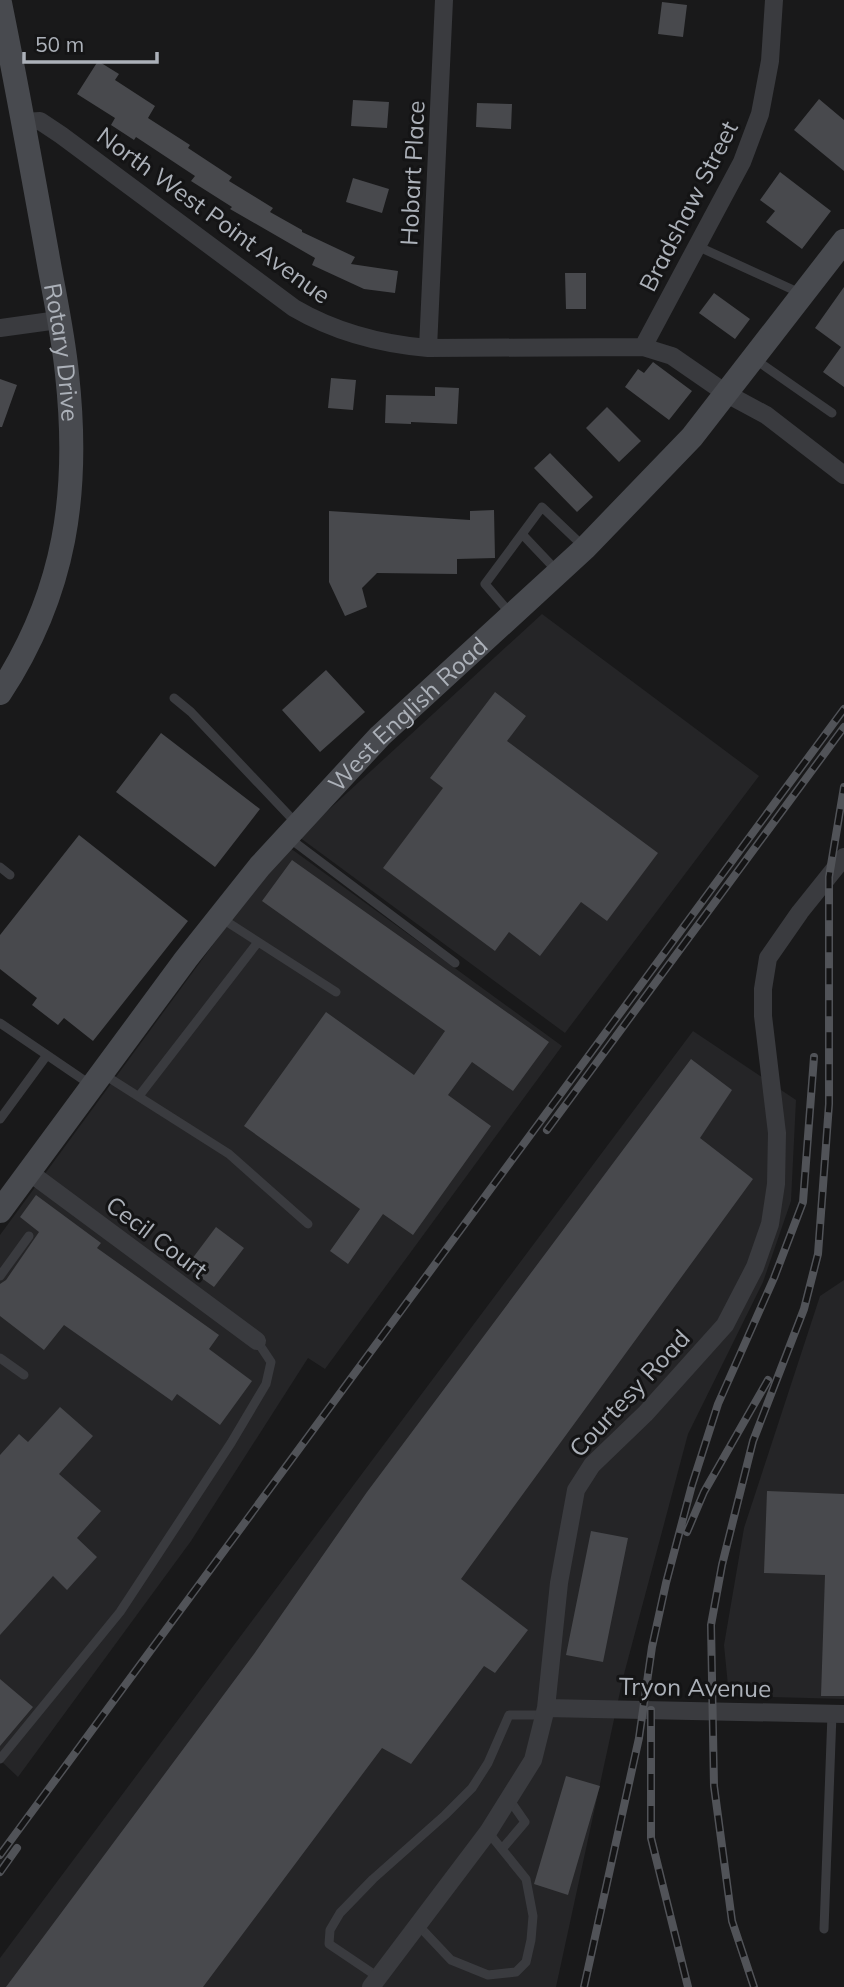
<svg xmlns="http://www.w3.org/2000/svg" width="844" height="1987" viewBox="0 0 844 1987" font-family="Mulish,sans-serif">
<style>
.built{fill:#252527}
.building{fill:#48494d}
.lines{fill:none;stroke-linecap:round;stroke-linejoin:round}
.lane{stroke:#3a3b3f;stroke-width:9}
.street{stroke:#3a3b3f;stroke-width:18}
.secondary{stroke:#484a4f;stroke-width:24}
.rail-casing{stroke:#515358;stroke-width:8}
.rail{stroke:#141415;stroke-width:5;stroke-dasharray:16;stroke-linecap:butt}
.labels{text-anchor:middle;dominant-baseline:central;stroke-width:6;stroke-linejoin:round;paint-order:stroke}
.street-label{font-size:24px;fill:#acb1b9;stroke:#141415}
</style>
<rect width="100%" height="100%" fill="#19191a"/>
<path class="built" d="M 542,614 L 759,776 L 565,1033 L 299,837 Z
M 286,845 L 562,1046 L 325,1369 L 308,1358 L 191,1541 L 18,1777 L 0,1760 L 0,1235 Z
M 693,1031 L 796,1100 L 791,1201 L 763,1282 L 688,1434 L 623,1678 L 556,1987 L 0,1987 L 0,1958 Z
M 844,1280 L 844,1699 L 729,1696 L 724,1645 L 744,1528 L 820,1296 Z"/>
<path class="building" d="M 662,2 L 687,5 L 683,37 L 658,34 Z
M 98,61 L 119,74 L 115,80 L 155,106 L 148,118 L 190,145 L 188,148 L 232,177 L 229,181 L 273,208 L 270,212 L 302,230 L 302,232 L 355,257 L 351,264 L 398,271 L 395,293 L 364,289 L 312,265 L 315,258 L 230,209 L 232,207 L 191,181 L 195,176 L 136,137 L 134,140 L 111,125 L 115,118 L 77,94 Z
M 819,99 L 844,120 L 844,171 L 794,130 Z
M 353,100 L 389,102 L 387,128 L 351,126 Z
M 477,103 L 512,104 L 511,129 L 476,127 Z
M 780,172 L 831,211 L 802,249 L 766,222 L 775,211 L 760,200 Z
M 353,178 L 389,189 L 382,213 L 346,202 Z
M 565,273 L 586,273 L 586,309 L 566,309 Z
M 844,287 L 844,387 L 823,372 L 841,347 L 815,328 Z
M 714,293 L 750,319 L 735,339 L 699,313 Z
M 653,362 L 692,391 L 669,420 L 625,387 L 638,369 L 644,373 Z
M 331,378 L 356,380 L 353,410 L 328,408 Z
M 0,379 L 17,385 L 2,427 L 0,427 Z
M 435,387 L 459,388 L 457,424 L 411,422 L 411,424 L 385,423 L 386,395 L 435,396 Z
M 607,407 L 641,441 L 619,462 L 586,428 Z
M 550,453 L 593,497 L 577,512 L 534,468 Z
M 494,510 L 495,558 L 457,559 L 457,574 L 377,573 L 362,588 L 367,607 L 345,616 L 329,582 L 329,511 L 470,520 L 470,511 Z
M 326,670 L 365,712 L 320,752 L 282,710 Z
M 495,692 L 526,716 L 507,741 L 658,853 L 607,921 L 581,902 L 540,956 L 509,932 L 495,951 L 383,868 L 443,788 L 430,778 Z
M 161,733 L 260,809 L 215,867 L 116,792 Z
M 79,835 L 188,921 L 93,1041 L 64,1018 L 58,1025 L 32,1005 L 37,998 L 0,969 L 0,935 Z
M 292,860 L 549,1042 L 513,1091 L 472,1062 L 448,1095 L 491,1126 L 413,1235 L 383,1214 L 348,1264 L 330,1251 L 360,1209 L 244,1126 L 326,1012 L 414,1075 L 445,1031 L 262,901 Z
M 691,1059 L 732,1090 L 700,1138 L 753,1179 L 461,1579 L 528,1630 L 495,1673 L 484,1666 L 411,1764 L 382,1748 L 203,1987 L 6,1987 L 254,1654 L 367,1492 Z
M 36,1195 L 101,1243 L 97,1248 L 219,1335 L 209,1349 L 252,1381 L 220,1425 L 177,1394 L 172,1401 L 64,1325 L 44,1350 L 0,1316 L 0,1284 L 6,1280 L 39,1232 L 20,1217 Z
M 216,1227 L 244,1248 L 214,1287 L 186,1267 Z
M 60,1407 L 93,1436 L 59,1474 L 101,1511 L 77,1538 L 97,1557 L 67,1590 L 53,1576 L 0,1635 L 0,1455 L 19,1434 L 28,1442 Z
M 767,1491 L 844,1494 L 844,1696 L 821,1696 L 825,1575 L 764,1573 Z
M 591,1531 L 628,1538 L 603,1662 L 566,1655 Z
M 0,1679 L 33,1707 L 0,1746 Z
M 566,1776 L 600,1786 L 568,1895 L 534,1884 Z"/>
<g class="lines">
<path class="lane" d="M 697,246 L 800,293
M 756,360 L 832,413
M 522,534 L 557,571
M 511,614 L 485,584 L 542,507 L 583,546
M 174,698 L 191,712 L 297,824
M 289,838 L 455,963
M 0,867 L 10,875
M 221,918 L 336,992
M 0,1023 L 91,1085
M 103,1074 L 229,1154 L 308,1224
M 139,1096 L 258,942
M 0,1119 L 47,1055
M 0,1276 L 29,1236
M 0,1358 L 24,1375
M 0,1759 L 120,1612 L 231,1443 L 266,1384 L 271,1362 L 257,1341
M 502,1849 L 525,1822 L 509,1799
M 418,1925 L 451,1960 L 488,1975 L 516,1972 L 526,1962 L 531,1940 L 533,1916 L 526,1879 L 488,1832
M 824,1929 L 832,1714
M 378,1977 L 329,1944 L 330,1930 L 340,1913 L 373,1879 L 445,1815 L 472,1788 L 488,1763 L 509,1715 L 544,1715"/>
<path class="street" d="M 24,122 L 40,121 L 61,135 L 294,308 C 335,332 381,344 428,348 L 643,347 L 672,356 L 727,394 L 766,415 L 844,475
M 0,328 L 58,320
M 643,347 L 742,162 L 760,114 L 770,61 L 774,0
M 428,348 L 444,0
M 29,1172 L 257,1341
M 546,1708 L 844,1714
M 371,1987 L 488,1832 L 533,1760 L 546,1708 L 559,1583 L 576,1490 L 592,1465 L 646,1413 L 725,1325 L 755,1267 L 770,1224 L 776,1184 L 777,1133 L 763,1016 L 763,989 L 768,958 L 800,912 L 844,857"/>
<g class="secondary">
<path id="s1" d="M 0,3 C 17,86 32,170 47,253 C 54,293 63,333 67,374 C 80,492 66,592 0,693"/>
<path id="s2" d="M 0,1211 L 186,959 L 260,866 L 380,736 L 585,548 L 692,437 L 844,241"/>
</g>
<defs>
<path id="rail" d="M 547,1130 L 844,727
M 687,1532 L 704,1492 L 768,1380
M 651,1710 L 651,1838 L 688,1987
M 0,1855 L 844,709
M 0,1872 L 17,1848
M 584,1987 L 639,1738 L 652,1647 L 666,1583 L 692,1485 L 718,1404 L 774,1278 L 803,1202 L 814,1057
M 754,1987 L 732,1921 L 714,1786 L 711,1625 L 722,1565 L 753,1441 L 804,1309 L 818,1254 L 829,1104 L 829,877 L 844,787"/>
</defs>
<use href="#rail" class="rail-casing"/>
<use href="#rail" class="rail"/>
</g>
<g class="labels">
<g class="street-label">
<text transform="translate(412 173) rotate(-87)">Hobart Place</text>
<text transform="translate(688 206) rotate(-63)">Bradshaw Street</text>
<text transform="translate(214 215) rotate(36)">North West Point Avenue</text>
<text stroke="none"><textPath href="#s1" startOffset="355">Rotary Drive</textPath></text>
<text stroke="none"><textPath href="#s2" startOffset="644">West English Road</textPath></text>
<text transform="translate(157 1237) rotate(37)">Cecil Court</text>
<text transform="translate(629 1393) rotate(-47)">Courtesy Road</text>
<text transform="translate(695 1687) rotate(1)">Tryon Avenue</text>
</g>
</g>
<path d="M24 52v10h133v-10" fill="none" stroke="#acb1b9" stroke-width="3.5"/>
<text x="35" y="52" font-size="21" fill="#acb1b9" stroke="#141415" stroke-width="5" paint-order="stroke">50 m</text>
</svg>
